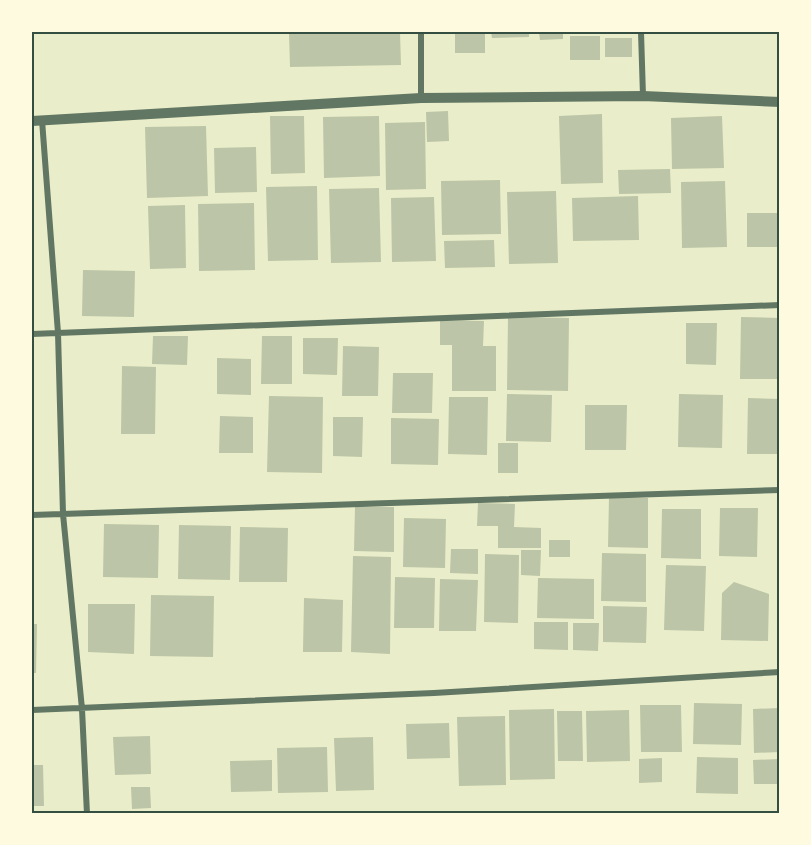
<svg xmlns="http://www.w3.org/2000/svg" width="811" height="845" viewBox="0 0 811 845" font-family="'Open Sans',sans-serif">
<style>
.building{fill:#bcc5a7}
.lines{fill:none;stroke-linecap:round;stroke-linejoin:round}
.minor{stroke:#617663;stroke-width:6}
.tertiary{stroke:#617663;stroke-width:10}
.neatline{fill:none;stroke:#344e41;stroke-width:2}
</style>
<rect width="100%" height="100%" fill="#e9edc9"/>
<path class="building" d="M 289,32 L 400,32 L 401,65 L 290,67 Z
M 455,32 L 485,32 L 485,53 L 455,53 Z
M 491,32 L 529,32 L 529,37 L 492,38 Z
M 539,32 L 563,32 L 563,39 L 540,40 Z
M 570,36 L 600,36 L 600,60 L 570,60 Z
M 605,38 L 632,38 L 632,57 L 605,57 Z
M 448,111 L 449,141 L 427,142 L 426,112 Z
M 602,114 L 603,183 L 561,184 L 559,116 Z
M 270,116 L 304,116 L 305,173 L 271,174 Z
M 379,116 L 380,176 L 324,178 L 323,117 Z
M 722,116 L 724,168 L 672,169 L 671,118 Z
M 425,122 L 426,189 L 386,190 L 385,123 Z
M 206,126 L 208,196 L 147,198 L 145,127 Z
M 256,147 L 257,192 L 215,193 L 214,148 Z
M 670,169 L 671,193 L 619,194 L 618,170 Z
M 500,180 L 501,234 L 442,235 L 441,181 Z
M 725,181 L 727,247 L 682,248 L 681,182 Z
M 317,186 L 318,260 L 268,261 L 266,187 Z
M 379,188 L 381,262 L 331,263 L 329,189 Z
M 556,191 L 558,263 L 509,264 L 507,192 Z
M 638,196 L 639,240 L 573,241 L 572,198 Z
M 434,197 L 436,261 L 392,262 L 391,198 Z
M 254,203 L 255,270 L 199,271 L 198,204 Z
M 185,205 L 186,268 L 150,269 L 148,206 Z
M 747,213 L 778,213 L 779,247 L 747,247 Z
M 494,240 L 495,267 L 445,268 L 444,241 Z
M 83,270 L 135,271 L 134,317 L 82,316 Z
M 508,317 L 569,318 L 568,391 L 507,390 Z
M 741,317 L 780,318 L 780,379 L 740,379 Z
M 440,320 L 484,321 L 483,346 L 496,346 L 496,391 L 452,391 L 452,345 L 440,345 Z
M 686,323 L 717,323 L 716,365 L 686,364 Z
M 153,336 L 188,336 L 187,365 L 152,364 Z
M 262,336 L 292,336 L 292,384 L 261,384 Z
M 303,338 L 338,338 L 337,375 L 303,374 Z
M 343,346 L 379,347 L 378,396 L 342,396 Z
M 217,358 L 251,359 L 251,395 L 217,394 Z
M 122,366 L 156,367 L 155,434 L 121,434 Z
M 393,373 L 433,373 L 432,413 L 392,413 Z
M 507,394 L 552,395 L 551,442 L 506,441 Z
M 679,394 L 723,395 L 722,448 L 678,447 Z
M 269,396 L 323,397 L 322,473 L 267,472 Z
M 449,397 L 488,397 L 487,455 L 448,454 Z
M 748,398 L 780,399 L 780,454 L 747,454 Z
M 585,405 L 627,405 L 626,450 L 585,450 Z
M 220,416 L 253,417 L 253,453 L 219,453 Z
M 333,417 L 363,417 L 362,457 L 333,456 Z
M 391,418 L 439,419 L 438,465 L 391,464 Z
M 498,443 L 518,443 L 518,473 L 498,473 Z
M 609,497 L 648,498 L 648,548 L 608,547 Z
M 478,503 L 515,504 L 514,527 L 541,528 L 541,548 L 498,548 L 498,526 L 477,526 Z
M 355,507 L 394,507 L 394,552 L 354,551 Z
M 720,508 L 758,508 L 757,557 L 719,556 Z
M 662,509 L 701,509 L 701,559 L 661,558 Z
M 404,518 L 446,519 L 445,568 L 403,567 Z
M 104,524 L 159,525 L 158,578 L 103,577 Z
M 179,525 L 231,526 L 230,580 L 178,579 Z
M 240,527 L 288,528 L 287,582 L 239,582 Z
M 549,540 L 570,540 L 570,557 L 549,557 Z
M 451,549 L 478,549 L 478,574 L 450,573 Z
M 521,550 L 541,550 L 540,576 L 521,575 Z
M 602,553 L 646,554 L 646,602 L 601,601 Z
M 485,554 L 519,555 L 518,623 L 484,622 Z
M 353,556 L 391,557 L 390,654 L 351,652 Z
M 666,565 L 706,566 L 704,631 L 664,630 Z
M 395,577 L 435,578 L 434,628 L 394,628 Z
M 538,578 L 594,579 L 594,619 L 537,618 Z
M 440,579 L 478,580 L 476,631 L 439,631 Z
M 734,582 L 769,594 L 768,641 L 721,640 L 722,593 Z
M 151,595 L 214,596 L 213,657 L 150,656 Z
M 304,598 L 343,600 L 342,652 L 303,652 Z
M 88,604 L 135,604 L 134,654 L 88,652 Z
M 603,606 L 647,607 L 646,643 L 603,642 Z
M 534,622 L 568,622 L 568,650 L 534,649 Z
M 573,623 L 599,623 L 598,651 L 573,650 Z
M 32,624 L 37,624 L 36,673 L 32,673 Z
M 694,703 L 742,704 L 741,745 L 693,744 Z
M 640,705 L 681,705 L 682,752 L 641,752 Z
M 780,708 L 780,752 L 754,753 L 753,709 Z
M 554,709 L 555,779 L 510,780 L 509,710 Z
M 629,710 L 630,761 L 587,762 L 586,711 Z
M 557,711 L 582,711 L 583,761 L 558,761 Z
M 505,716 L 506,785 L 459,786 L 457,717 Z
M 449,723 L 450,758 L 407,759 L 406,724 Z
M 150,736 L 151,774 L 115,775 L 113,737 Z
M 373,737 L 374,790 L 336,791 L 334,738 Z
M 327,747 L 328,792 L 278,793 L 277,748 Z
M 697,757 L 738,758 L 738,794 L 696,793 Z
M 662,758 L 662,782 L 639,783 L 639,759 Z
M 780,759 L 780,784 L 754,784 L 753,760 Z
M 272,760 L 272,791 L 231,792 L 230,761 Z
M 32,765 L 43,765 L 44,806 L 32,806 Z
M 131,787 L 150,787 L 151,808 L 132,809 Z"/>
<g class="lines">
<path class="minor" d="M 421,32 L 421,98
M 641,32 L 643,96
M 42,120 L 58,333 L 63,514 L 82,709 L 87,814
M 32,334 L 780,305
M 32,515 L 780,490
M 32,710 L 434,693 L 780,672"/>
<path class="tertiary" d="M 32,121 L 421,98 L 643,96 L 780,102"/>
</g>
<rect width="811" height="845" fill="none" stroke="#fefae0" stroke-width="66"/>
<rect x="33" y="33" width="745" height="779" class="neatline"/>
</svg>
